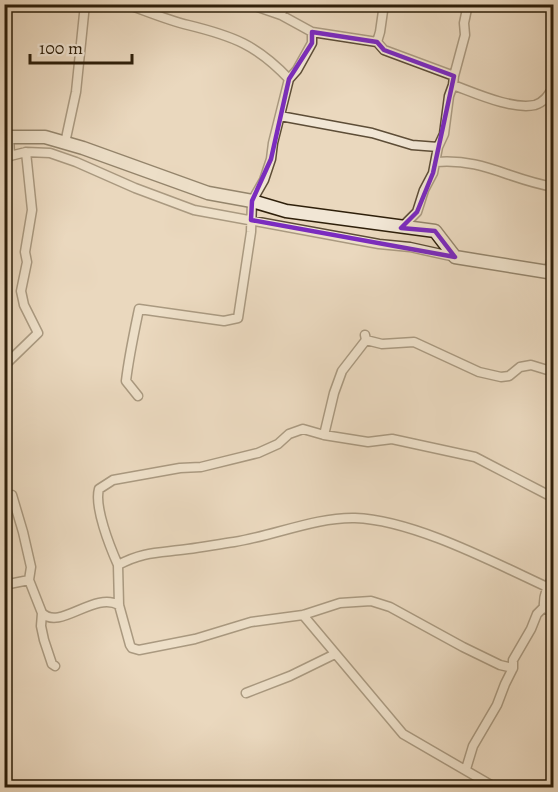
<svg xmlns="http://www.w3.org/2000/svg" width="558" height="792" viewBox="0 0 558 792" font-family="Alegreya,serif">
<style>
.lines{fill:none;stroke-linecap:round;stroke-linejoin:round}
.street-casing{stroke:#5d4d37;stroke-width:11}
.secondary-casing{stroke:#2e1f0a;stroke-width:15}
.street{stroke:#f1e6d5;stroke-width:8}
.secondary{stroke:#f1e6d5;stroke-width:12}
.marked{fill:none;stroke:#7b2cbf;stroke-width:4.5;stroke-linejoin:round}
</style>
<rect width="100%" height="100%" fill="#ead8be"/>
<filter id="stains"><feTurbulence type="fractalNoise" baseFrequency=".00333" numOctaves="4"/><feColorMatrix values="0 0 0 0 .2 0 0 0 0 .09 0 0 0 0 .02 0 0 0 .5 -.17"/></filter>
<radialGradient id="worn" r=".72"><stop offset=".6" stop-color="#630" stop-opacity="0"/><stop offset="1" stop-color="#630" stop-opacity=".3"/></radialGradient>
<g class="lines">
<defs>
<path id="street" d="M 126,4 C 146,11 167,20 188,25 C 233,36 257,45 289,79
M 249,4 L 281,15
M 384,4 L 380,32 L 377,42 L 384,50 L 454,76
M 312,32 L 377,42
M 453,85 C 475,93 512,110 535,105 C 545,102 549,94 554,86
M 280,116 L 372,133 L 412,145 L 438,147
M 65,143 L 76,92 L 85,4
M 26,152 L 50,153 L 76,162 L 135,188 L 194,210 L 379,244 L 410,247 L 455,257
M 5,156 L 10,156 L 9,136
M 436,162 C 483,158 510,180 554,187
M 401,228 L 417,212 L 424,190 L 433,173 L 438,147 L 444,134 L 449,96 L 453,85 L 454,76 L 465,35 L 464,23 L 468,4
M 548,272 L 554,251
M 366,340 L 382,344 L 414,342 L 479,372 L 501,377 L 509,376 L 520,367 L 531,365 L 554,372
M 4,366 L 38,333 L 24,305 L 21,291 L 27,262 L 25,252 L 32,210 L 26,152 L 10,156
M 138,396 L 126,381 C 129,356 134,333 139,309 L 224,321 L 238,318 L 251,232 L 252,201 L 264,180 L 271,159 L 273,143 L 289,79 L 297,70 L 312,43 L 312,32 L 281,15 L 284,4
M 324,435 L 334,393 L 342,371 L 366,340 L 365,335
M 12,495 L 23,532 L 31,567 L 29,580 L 42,613 L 41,626 L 44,640 L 52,664 L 55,666
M 118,565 L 119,605 L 130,645 L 132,648 L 139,650 L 195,639 L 251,622 L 303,615 L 340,603 L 371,601 L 390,607 L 463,647 L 500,665 L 513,668
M 554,575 C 548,585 543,595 544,607 L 554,614
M 4,585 L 29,580
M 547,587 C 493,562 413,520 355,518 C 316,517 273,536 234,542 C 219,544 204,547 188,549 C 160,553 144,551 118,565 C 110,547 94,507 99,489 L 113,480 L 180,468 L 201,467 L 258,453 L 278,444 L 289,434 L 303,429 L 324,435 L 368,442 L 392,439 L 475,457 L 554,498
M 42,613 C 60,631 94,591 119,605
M 303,615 L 403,734 L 496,788
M 246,693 L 290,676 L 335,654
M 466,769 L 473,746 L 497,705 L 505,684 L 513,668 L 513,660 L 531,629 L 537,614 L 544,607
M 547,788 L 554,775"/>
<path id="secondary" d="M 4,137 L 45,137 L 83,148 L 208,193 L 252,201 L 286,211 L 435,231 L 455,257 L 554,273"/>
</defs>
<use href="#street" class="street-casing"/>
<use href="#secondary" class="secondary-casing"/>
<use href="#street" class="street"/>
<use href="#secondary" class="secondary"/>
</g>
<path d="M0 0H558V792H0ZM 312,32 L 377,42 L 384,50 L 454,76 L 433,173 L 417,212 L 401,228 L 435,231 L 455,257 L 251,220 L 252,201 L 271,159 L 289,79 L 312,43 Z" fill="#ead8be" fill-opacity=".55" fill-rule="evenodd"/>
<path class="marked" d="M 312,32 L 377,42 L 384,50 L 454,76 L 433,173 L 417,212 L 401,228 L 435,231 L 455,257 L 251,220 L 252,201 L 271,159 L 289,79 L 312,43 Z"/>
<rect width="558" height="792" fill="none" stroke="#ead8be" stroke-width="24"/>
<rect x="6" y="6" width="546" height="780" fill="none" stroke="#2e1f0a" stroke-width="3"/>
<rect x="12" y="12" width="534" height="768" fill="none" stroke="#2e1f0a" stroke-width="1.5"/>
<path d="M30 54v9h102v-9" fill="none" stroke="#2e1f0a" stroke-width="3"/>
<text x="39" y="54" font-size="18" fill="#2e1f0a" stroke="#f1e6d5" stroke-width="4.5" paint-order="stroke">100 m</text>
<rect width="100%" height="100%" filter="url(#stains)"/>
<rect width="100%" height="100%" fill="url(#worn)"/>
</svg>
